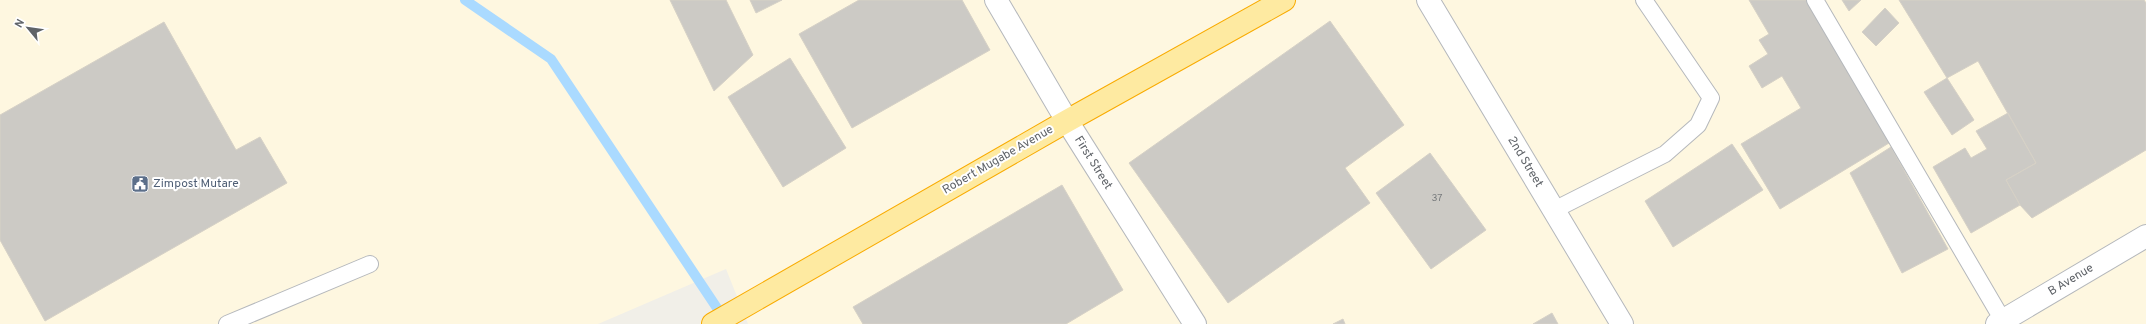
<svg xmlns="http://www.w3.org/2000/svg" width="2146" height="324" viewBox="0 0 2146 324" font-family="Overpass,sans-serif">
<style>
.commercial{fill:#fef7e0}
.lines{fill:none;stroke-linecap:round;stroke-linejoin:round}
.stream{stroke:#aadaff;stroke-width:10}
.building{fill:#cccac5;stroke:#d6d1c6}
.service-casing{stroke:#b5b8bc;stroke-width:18}
.minor-casing{stroke:#b5b8bc;stroke-width:24}
.trunk-casing{stroke:#f9ab00;stroke-width:24}
.service{stroke:#fff;stroke-width:16}
.minor{stroke:#fff;stroke-width:22}
.trunk{stroke:#feeaa1;stroke-width:22}
.labels{text-anchor:middle;dominant-baseline:central;stroke-width:4;stroke-linejoin:round;paint-order:stroke}
.number-label{font-size:10px;fill:#7a7d7f}
.street-label{font-size:12px;fill:#5f6368;stroke:#fff}
.service-label{font-size:12px;fill:#4e5e75;stroke:#fff;text-anchor:start}
</style>
<rect width="100%" height="100%" fill="#f1efe8"/>
<path class="commercial" d="M 0,0 L 2146,0 L 2146,324 L 748,324 L 726,269 L 598,324 L 0,324 Z"/>
<g class="lines">
<path class="stream" d="M 465,0 L 551,59 L 725,320"/>
</g>
<path class="building" d="M 670,0 L 726,0 L 753,55 L 714,91 Z
M 750,0 L 782,0 L 756,13 Z
M 859,0 L 962,0 L 990,50 L 852,128 L 799,34 Z
M 1749,0 L 1811,0 L 1894,140 L 1780,209 L 1741,144 L 1801,108 L 1782,76 L 1762,88 L 1749,66 L 1768,54 L 1759,40 L 1769,34 Z
M 1842,0 L 1861,0 L 1849,11 Z
M 1899,0 L 2144,0 L 2146,3 L 2146,150 L 2032,218 L 2020,205 L 2006,180 L 2036,163 L 1978,61 L 1947,78 Z
M 1885,8 L 1899,23 L 1876,46 L 1862,32 Z
M 1330,21 L 1404,125 L 1345,168 L 1370,203 L 1228,303 L 1129,163 Z
M 164,22 L 236,150 L 260,137 L 287,183 L 45,321 L 0,240 L 0,115 Z
M 790,58 L 846,148 L 783,187 L 728,97 Z
M 1947,78 L 1974,120 L 1952,135 L 1924,92 Z
M 2008,113 L 2036,163 L 2006,180 L 2020,205 L 1971,233 L 1933,167 L 1965,148 L 1971,158 L 1987,149 L 1976,131 Z
M 1732,144 L 1763,190 L 1673,247 L 1645,201 Z
M 1891,147 L 1948,249 L 1902,273 L 1850,173 Z
M 1430,153 L 1486,230 L 1431,269 L 1376,193 Z
M 1062,185 L 1123,290 L 1066,324 L 863,324 L 853,307 Z
M 1552,313 L 1558,324 L 1533,324 Z
M 1343,319 L 1345,324 L 1333,324 Z"/>
<g class="lines">
<defs>
<path id="service" d="M 1815,0 L 2005,324
M 1554,210 L 1665,154 L 1698,125 L 1711,98 L 1644,0
M 227,324 L 370,264"/>
<path id="minor" d="M 996,0 L 1067,121 L 1195,324
M 1428,0 L 1622,324
M 1997,324 L 2146,236"/>
<path id="trunk" d="M 713,324 L 1067,121 L 1284,0"/>
</defs>
<use href="#service" class="service-casing"/>
<use href="#minor" class="minor-casing"/>
<use href="#trunk" class="trunk-casing"/>
<use href="#service" class="service"/>
<use href="#minor" class="minor"/>
<use href="#trunk" class="trunk"/>
</g>
<defs>
<symbol id="civic-square" viewBox="-11 -11 22 22"><rect x="-9" y="-9" width="18" height="18" rx="4" fill="#5c6f8a" stroke="#fff"/><path d="M-.6-6.5H3V-4.5H.6V-3L4-1V1h2V6H-6V1h2V-1L-.6-3ZM-1.2 2.5V6h2.4V2.5Z" fill="#fff"/></symbol>
</defs>
<g fill-rule="evenodd">
<use href="#civic-square" x="130" y="174" width="20" height="20"/>
</g>
<g class="labels">
<g class="number-label">
<text x="1437" y="198">37</text>
</g>
<g class="street-label">
<text transform="translate(998 160) rotate(-30)">Robert Mugabe Avenue</text>
<text transform="translate(1525 162) rotate(59)">2nd Street</text>
<text transform="translate(1093 163) rotate(58)">First Street</text>
<text transform="translate(2071 280) rotate(-31)">B Avenue</text>
</g>
<g class="service-label">
<text x="153" y="184">Zimpost Mutare</text>
</g>
</g>
<g transform="translate(28 28) rotate(299)" stroke="#ffffff" stroke-width="3" paint-order="stroke">
<path d="M0-3L7 15L0 10L-7 15Z" fill="#5f6368"/>
<text y="-6" font-size="11" font-weight="bold" text-anchor="middle" fill="#5f6368">N</text>
</g>
</svg>
